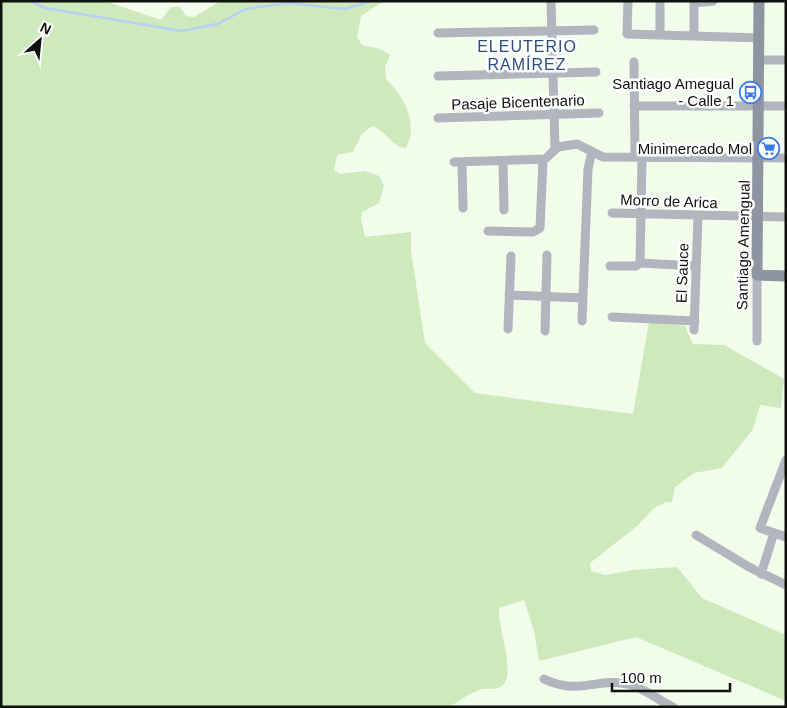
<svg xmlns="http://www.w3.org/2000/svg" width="787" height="708" viewBox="0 0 787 708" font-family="Helvetica,sans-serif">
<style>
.green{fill:#cee9bc}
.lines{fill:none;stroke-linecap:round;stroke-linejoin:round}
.stream{stroke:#b6cff7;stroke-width:2.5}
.street{stroke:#b1b5bd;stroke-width:9}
.secondary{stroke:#8e95a0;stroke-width:11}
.labels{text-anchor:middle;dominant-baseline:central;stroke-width:5;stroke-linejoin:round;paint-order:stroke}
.poi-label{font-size:15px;fill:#0f120c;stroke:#fff;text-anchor:end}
.street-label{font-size:15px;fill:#0f120c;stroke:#fff}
.neighbourhood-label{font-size:16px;letter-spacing:1px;fill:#2c4c83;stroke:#fff}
</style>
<rect width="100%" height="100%" fill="#f1fcea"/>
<path class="green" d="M 1,1 L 105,1 L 161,20 L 171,7 L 180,7 L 186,16 L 194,17 L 221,1 L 384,1 L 361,16 L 357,37 L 362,45 L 380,49 L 390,55 L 385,67 L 386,79 C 404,97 419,123 406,148 C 391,147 385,129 372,126 L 362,134 L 353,152 L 337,155 L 334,170 L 339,174 L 365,171 L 379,176 L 384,186 L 379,203 L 362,212 L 361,219 L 365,237 L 411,232 L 411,251 L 425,343 L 475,393 L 633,414 L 649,322 L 685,326 L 693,344 L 724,345 L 784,379 L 781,408 L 760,405 L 753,429 L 722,468 L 694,473 L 675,487 L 672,502 L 666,502 L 654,508 L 637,526 L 590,563 L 591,571 L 605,575 L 633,570 L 677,567 L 702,598 L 786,635 L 786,701 L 636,637 L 539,661 L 534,631 L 524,600 L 499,608 C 497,626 517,675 502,686 C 495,691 487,687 479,690 C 468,694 459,701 449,707 L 1,707 Z"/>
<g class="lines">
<path class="stream" d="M 30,1 L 45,8 L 182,31 L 217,24 L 246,9 L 288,3 L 345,9 L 372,1"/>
<path class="street" d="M 551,1 L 555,149
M 628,1 L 627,34 L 760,38
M 694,3 L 713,1
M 438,33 L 594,30
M 660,35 L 660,1
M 694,36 L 694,1
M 759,60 L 786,60
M 634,62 L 635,157
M 438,76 L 596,72
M 634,106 L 786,106
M 438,118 L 599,113
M 503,161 L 504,210
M 454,162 L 545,159 L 558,147 L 577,144 L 603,157 L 786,158
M 462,162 L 463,208
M 612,213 L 786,217
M 488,231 L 533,232 L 540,228 L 543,160
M 640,263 L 642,158
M 610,266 L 636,266 L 640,263 L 696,266
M 509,295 L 583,298
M 612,317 L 695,321
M 582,321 L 588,169 L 592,152
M 508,329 L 511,256
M 694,330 L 698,216
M 545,331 L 547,255
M 757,341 L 757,275
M 786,460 L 760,528 L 786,537
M 696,535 L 749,567 L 786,585
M 761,574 L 774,533
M 544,679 C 580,696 597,677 628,684 C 644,688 658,700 673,707"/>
<path class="secondary" d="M 759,1 L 757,275 L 786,276"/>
</g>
<defs>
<symbol id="bus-ring" viewBox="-11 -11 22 22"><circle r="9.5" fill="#fff" stroke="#3a79e8" stroke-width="1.5"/><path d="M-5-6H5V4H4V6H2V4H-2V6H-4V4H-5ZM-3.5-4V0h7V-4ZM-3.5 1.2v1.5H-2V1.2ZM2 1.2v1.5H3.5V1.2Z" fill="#3a79e8"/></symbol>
<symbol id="supermarket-ring" viewBox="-11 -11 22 22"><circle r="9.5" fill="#fff" stroke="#3a79e8" stroke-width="1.5"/><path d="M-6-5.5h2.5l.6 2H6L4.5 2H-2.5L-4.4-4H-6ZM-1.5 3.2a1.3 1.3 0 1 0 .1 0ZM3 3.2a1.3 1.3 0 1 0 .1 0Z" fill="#3a79e8"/></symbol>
</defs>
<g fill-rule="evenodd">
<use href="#bus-ring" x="738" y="80" width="25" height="25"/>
<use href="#supermarket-ring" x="756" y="136" width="25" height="25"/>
</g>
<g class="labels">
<g class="poi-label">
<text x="734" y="83">Santiago Amegual<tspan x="734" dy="17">- Calle 1</tspan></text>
<text x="752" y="148">Minimercado Mol</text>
</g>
<g class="street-label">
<text transform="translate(518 102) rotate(-2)">Pasaje Bicentenario</text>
<text transform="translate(669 201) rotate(2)">Morro de Arica</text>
<text transform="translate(743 245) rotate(-89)">Santiago Amengual</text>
<text transform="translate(682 273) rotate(-88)">El Sauce</text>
</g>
<g class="neighbourhood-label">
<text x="527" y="46">ELEUTERIO<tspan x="527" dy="18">RAMÍREZ</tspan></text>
</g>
</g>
<rect width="787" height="708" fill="none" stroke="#0f120c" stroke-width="5"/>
<g transform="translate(40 40) rotate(27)" stroke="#ffffff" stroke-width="4" paint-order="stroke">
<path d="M0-4L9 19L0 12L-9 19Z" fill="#0f120c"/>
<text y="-8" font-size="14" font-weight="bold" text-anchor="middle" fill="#0f120c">N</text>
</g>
<path d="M612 683v8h118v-8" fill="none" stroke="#0f120c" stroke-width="2.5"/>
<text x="620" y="683" font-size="15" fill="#0f120c" stroke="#ffffff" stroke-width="4" paint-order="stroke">100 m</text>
</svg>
